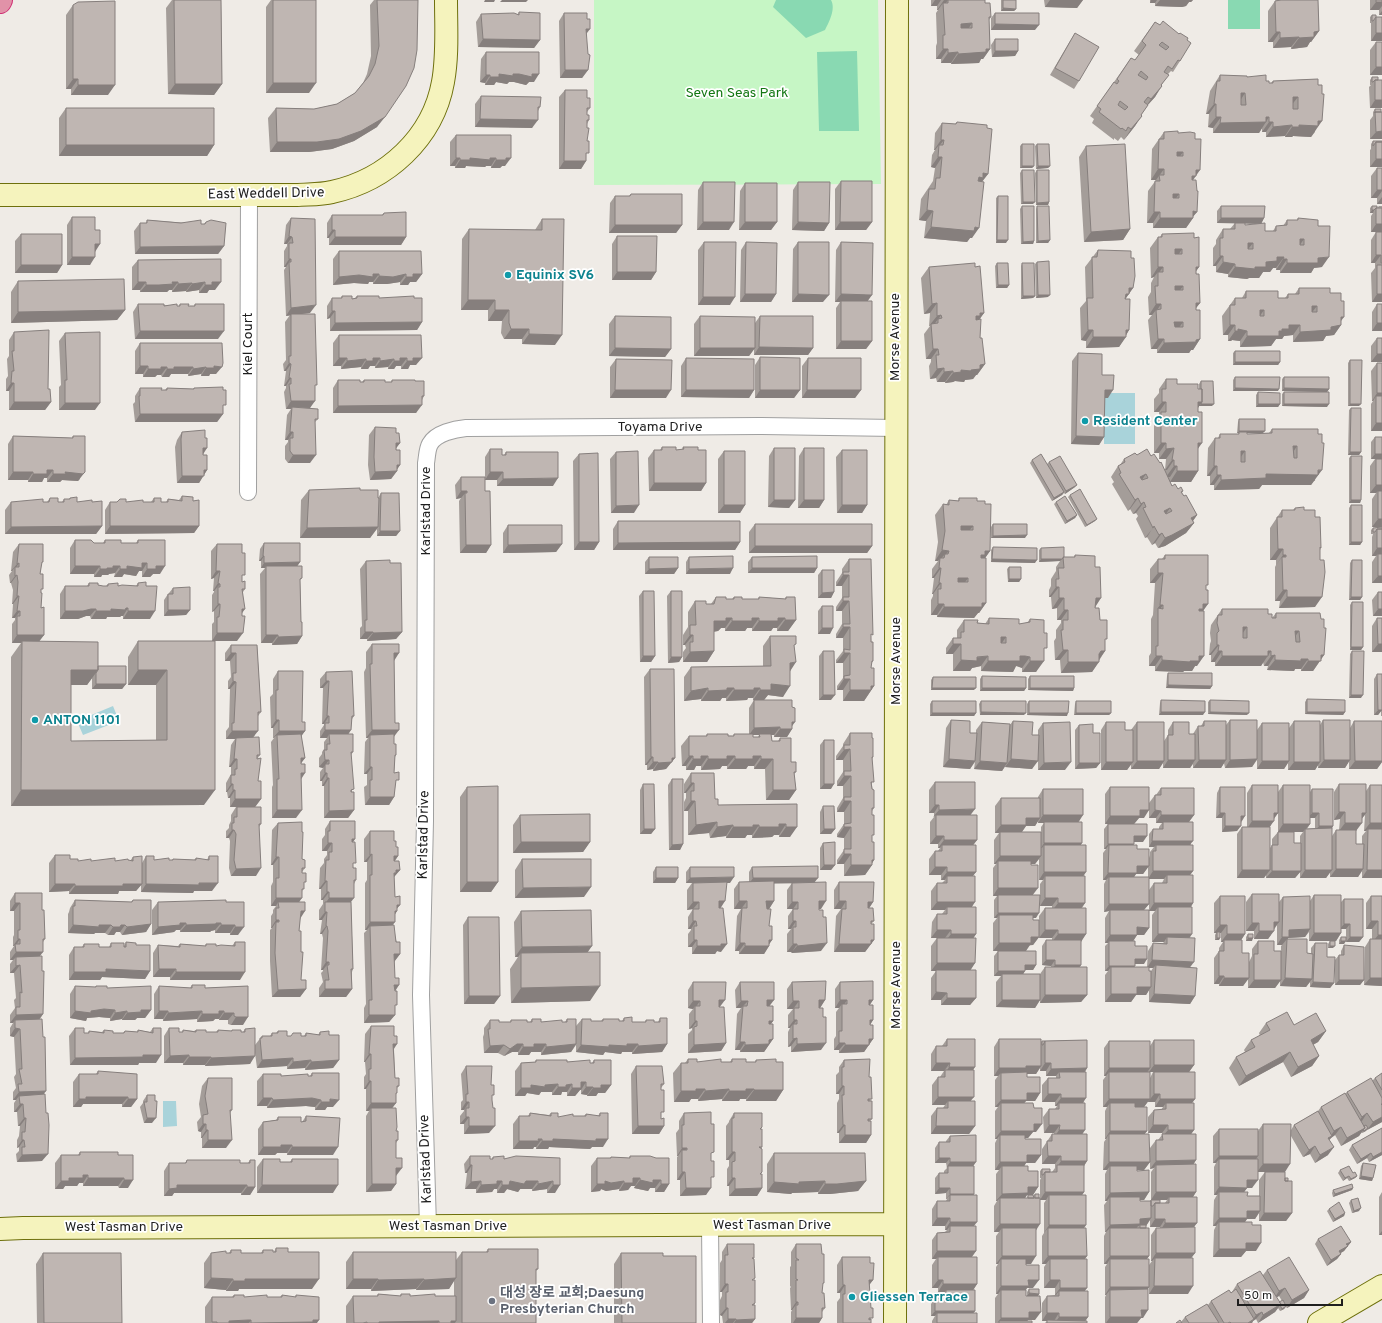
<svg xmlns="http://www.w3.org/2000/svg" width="1382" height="1323" viewBox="0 0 1382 1323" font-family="Overpass,'Noto Sans KR',sans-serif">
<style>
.park{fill:#c6f6c5}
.pitch{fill:#89d9b2}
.water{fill:#a9d3da}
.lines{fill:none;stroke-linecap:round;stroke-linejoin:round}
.street-casing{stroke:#a0a0a0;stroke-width:18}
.secondary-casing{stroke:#6e700c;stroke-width:24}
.highway-casing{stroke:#d03075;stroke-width:24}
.street{stroke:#fff;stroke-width:16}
.secondary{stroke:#f5f3bd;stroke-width:22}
.highway{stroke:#e192a8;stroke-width:22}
.wall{fill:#a49d99;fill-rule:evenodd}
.shaded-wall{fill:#867f7d}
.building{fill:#bfb6b2;stroke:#867f7d;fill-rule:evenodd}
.culture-dot{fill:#0f9aa8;stroke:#fff;stroke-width:1.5}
.worship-dot{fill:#6b7280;stroke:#fff;stroke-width:1.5}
.labels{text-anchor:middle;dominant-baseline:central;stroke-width:3.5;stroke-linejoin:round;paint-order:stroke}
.park-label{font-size:14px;fill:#137713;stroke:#fff}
.street-label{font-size:14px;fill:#1f1f1f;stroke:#fff}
.culture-label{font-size:14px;font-weight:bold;fill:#0d838f;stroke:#fff;text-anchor:start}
.worship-label{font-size:14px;font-weight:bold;fill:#5b616d;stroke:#fff;text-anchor:start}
</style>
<rect width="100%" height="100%" fill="#efebe6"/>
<path class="park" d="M 594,0 L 878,0 L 881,184 L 594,185 Z"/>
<path class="pitch" d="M 776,0 L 831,0 C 836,9 829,22 825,30 L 806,38 L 773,7 Z
M 1228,0 L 1260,0 L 1260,29 L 1228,29 Z
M 857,51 L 859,131 L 819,131 L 817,52 Z"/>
<path class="water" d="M 1104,393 L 1135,393 L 1135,444 L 1104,444 Z
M 113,706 L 119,721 L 83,735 L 77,721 Z
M 163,1101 L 176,1101 L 177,1126 L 163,1127 Z"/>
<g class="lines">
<defs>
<path id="street" d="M 248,492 L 249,195
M 710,1225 L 711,1323
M 428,1226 L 421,995 L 425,821 L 426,463 C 427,458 427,449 430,444 C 436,433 455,429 466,428 L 758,426 L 896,428"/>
<path id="secondary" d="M 0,195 L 296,195 C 308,194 320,195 332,192 C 387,180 433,138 443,82 C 448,55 446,27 446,0
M 0,1229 L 23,1228 L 895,1224
M 895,1323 L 897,0
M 1319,1323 L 1382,1286"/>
<path id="highway" d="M 0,2 L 1,0"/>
</defs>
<use href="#street" class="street-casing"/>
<use href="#secondary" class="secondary-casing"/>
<use href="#highway" class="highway-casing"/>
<use href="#street" class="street"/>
<use href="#secondary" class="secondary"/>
<use href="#highway" class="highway"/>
</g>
<path class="wall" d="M 172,0 L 221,0 L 222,84 L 214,95 L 168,94 L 166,8 Z
M 271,0 L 316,0 L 309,93 L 266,93 L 266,7 Z
M 374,0 L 418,0 L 377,127 L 354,141 L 332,149 L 309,152 L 270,152 L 268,118 L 276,108 L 314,109 L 337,104 L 355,93 L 363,83 L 367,74 L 371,56 L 370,5 Z
M 931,0 L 985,0 L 985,3 L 991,17 L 989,20 L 990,49 L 983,59 L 981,59 L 979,63 L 951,64 L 951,63 L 941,63 L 941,59 L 936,59 L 936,46 L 937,43 L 936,13 L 938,10 L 937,10 L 937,6 L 931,6 Z
M 1001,0 L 1016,0 L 1016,9 L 1014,11 L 1001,11 Z
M 1044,0 L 1083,0 L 1077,8 L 1045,7 Z
M 1150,0 L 1193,0 L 1191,2 L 1189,2 L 1186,6 L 1182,7 L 1155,6 L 1155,3 L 1150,3 Z
M 1277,0 L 1318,0 L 1319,31 L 1311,42 L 1310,42 L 1307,47 L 1291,49 L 1291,47 L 1273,48 L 1273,42 L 1268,42 L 1268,11 L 1275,1 Z
M 1370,0 L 1382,0 L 1382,15 L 1379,15 L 1379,10 L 1370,10 Z
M 73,5 L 108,95 L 71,95 L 71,89 L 66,89 L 66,15 Z
M 519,12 L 540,40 L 534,48 L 478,47 L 476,22 L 481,14 L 518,14 Z
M 564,13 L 588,70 L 582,78 L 560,78 L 559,21 Z
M 995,13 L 1035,30 L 991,30 L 991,18 Z
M 1372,15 L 1376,17 L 1382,17 L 1382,41 L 1371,41 L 1371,23 L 1370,23 L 1370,17 Z
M 1155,22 L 1160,25 L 1179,34 L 1187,40 L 1180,61 L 1173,72 L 1171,71 L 1168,74 L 1161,86 L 1155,97 L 1147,106 L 1141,115 L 1135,126 L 1124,140 L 1121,137 L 1118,141 L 1114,138 L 1114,140 L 1092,123 L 1094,119 L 1090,116 L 1131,58 L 1135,60 L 1139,55 L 1134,51 Z
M 1075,33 L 1079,81 L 1074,89 L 1050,75 L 1070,41 Z
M 995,39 L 1018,51 L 1015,56 L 992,57 L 991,45 Z
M 1376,42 L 1382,42 L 1382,75 L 1370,75 L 1370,50 Z
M 486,52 L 534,82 L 529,82 L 526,85 L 514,82 L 509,82 L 507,84 L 496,82 L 494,85 L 485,85 L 485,83 L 480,82 L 481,59 Z
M 1220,75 L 1247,77 L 1266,81 L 1269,83 L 1271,83 L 1273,81 L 1318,79 L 1315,132 L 1311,137 L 1293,136 L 1292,137 L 1285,137 L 1285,136 L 1266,137 L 1266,132 L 1262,132 L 1262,128 L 1259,133 L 1213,133 L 1213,128 L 1208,127 L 1209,114 L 1206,114 L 1210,91 Z
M 1372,77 L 1378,80 L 1382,108 L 1370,108 L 1369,87 L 1371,85 L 1370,85 L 1370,80 Z
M 565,90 L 587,98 L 590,108 L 587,112 L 587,115 L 589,120 L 587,124 L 586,161 L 581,169 L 559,169 L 559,97 Z
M 481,96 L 540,107 L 538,111 L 532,128 L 475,127 L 475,104 Z
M 66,108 L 214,145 L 207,156 L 59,156 L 59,118 Z
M 1375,109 L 1381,112 L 1382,139 L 1370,139 L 1370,120 L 1373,116 L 1373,112 Z
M 957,122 L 988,174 L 982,182 L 972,238 L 970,238 L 967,242 L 924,238 L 926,221 L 919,220 L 921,199 L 933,181 L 935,168 L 931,167 L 932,155 L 935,150 L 934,150 L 935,133 L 942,123 L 955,124 Z
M 1164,132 L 1178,133 L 1193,180 L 1197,212 L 1193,216 L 1193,218 L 1186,228 L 1153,228 L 1153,223 L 1147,223 L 1148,191 L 1156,180 L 1151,180 L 1152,149 Z
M 456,135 L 511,135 L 505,166 L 502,166 L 500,168 L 491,168 L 491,166 L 486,166 L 485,167 L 466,166 L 465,168 L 455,168 L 455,166 L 450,166 L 450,142 Z
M 1373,141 L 1382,141 L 1382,167 L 1370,167 L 1370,150 L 1371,149 L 1371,144 Z
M 1022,144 L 1034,166 L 1032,168 L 1020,168 L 1020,146 Z
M 1037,144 L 1050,166 L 1048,168 L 1036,169 L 1035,146 Z
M 1086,146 L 1130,229 L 1123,240 L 1084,242 L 1079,157 Z
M 1377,168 L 1382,168 L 1382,204 L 1377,204 L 1377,198 L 1371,198 L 1371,176 Z
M 1022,170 L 1033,204 L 1021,204 L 1020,173 Z
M 1037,170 L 1049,202 L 1048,205 L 1036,205 L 1035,173 Z
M 841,181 L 872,222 L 866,230 L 835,230 L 835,189 Z
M 703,182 L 729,230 L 697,230 L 698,190 Z
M 798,182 L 829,223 L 824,231 L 792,230 L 793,190 Z
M 745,183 L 777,222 L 771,230 L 739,230 L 740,191 Z
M 631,194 L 682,225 L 676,233 L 609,233 L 610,203 L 615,196 L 629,196 Z
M 998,196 L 1006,243 L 996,243 L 996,198 Z
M 1022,206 L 1034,241 L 1033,244 L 1021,244 L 1020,209 Z
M 1037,206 L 1050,240 L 1048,243 L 1036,243 L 1036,209 Z
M 1221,206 L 1264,218 L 1261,224 L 1245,223 L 1245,225 L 1265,231 L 1273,231 L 1276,226 L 1283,226 L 1287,220 L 1297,220 L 1298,218 L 1318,226 L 1322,267 L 1314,268 L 1311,273 L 1280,273 L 1280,270 L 1276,270 L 1276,268 L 1273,268 L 1270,272 L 1263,272 L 1259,278 L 1249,278 L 1247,279 L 1228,277 L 1228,274 L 1216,272 L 1216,266 L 1213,266 L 1213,248 L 1216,244 L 1216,240 L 1223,229 L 1230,229 L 1235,223 L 1217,223 L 1217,211 Z
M 1372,206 L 1377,208 L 1379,206 L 1382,206 L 1382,302 L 1372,302 L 1371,273 L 1375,268 L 1375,263 L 1371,263 L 1371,240 L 1376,232 L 1382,232 L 1371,232 L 1371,216 L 1373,213 L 1370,213 L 1370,208 Z
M 384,213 L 406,237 L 401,245 L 329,245 L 329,238 L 327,238 L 327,223 L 332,215 L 382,215 Z
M 72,217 L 95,230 L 95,251 L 90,265 L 67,265 L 67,225 Z
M 291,218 L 310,313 L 298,314 L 315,387 L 310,408 L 318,419 L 315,422 L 310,463 L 288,463 L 285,459 L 285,446 L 288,442 L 288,440 L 285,440 L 287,415 L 291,409 L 286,409 L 284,392 L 286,388 L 286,386 L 284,386 L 286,371 L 284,371 L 283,364 L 286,360 L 285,322 L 290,315 L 286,316 L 284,270 L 286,267 L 284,267 L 284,251 L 287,246 L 287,244 L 284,244 L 286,225 Z
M 542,219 L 555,345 L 522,344 L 522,339 L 504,339 L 501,333 L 502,321 L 488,321 L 488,310 L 461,310 L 462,239 L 469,229 L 535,230 Z
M 147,220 L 201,224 L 204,224 L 206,222 L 224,246 L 218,254 L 135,254 L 134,231 L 140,223 L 146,223 Z
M 21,234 L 62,265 L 57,273 L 15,273 L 15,241 Z
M 1162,234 L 1194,238 L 1199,267 L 1196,271 L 1200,303 L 1196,308 L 1200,339 L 1193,350 L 1191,350 L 1189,353 L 1157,353 L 1157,349 L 1151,349 L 1148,320 L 1152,315 L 1149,315 L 1148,297 L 1151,292 L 1151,283 L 1154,277 L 1151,278 L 1150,248 L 1158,237 L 1160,237 Z
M 617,236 L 656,272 L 651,280 L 612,280 L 612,244 Z
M 704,242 L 730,305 L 698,305 L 698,250 Z
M 746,242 L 776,294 L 771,302 L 740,302 L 741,250 Z
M 798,242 L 823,302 L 792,302 L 793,249 Z
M 841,242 L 868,301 L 872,341 L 866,349 L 836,349 L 836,308 L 840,302 L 835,302 L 836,250 Z
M 1098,250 L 1131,258 L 1133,288 L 1125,299 L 1129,330 L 1119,347 L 1086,348 L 1086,341 L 1081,340 L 1080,308 L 1086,301 L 1085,267 Z
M 339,251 L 422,274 L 416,282 L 410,282 L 408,285 L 400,285 L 400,282 L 387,284 L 373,284 L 373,282 L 369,282 L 368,284 L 354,283 L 333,285 L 333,259 Z
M 221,259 L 215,290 L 209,290 L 207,293 L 199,293 L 199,290 L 186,292 L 186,291 L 172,292 L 172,290 L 169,290 L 167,292 L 140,292 L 140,290 L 132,290 L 132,267 L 138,260 Z
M 1037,262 L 1048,297 L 1036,298 L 1035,264 Z
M 997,263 L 1009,285 L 1007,288 L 996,288 L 995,266 Z
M 1022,263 L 1035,296 L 1033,298 L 1021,299 L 1021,266 Z
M 929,267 L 975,267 L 984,313 L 979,319 L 980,338 L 985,364 L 977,375 L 976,375 L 973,379 L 965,380 L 964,382 L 955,381 L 953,382 L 945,383 L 945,382 L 937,382 L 936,378 L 930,379 L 929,366 L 931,362 L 931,359 L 926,359 L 924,334 L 930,326 L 929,326 L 930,313 L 924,314 L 921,278 Z
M 18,281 L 125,310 L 117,320 L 11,323 L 11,292 Z
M 1299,288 L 1330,293 L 1341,321 L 1341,325 L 1334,335 L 1326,336 L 1323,341 L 1293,342 L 1293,335 L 1284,336 L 1282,339 L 1276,339 L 1271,346 L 1240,347 L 1240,341 L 1232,340 L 1231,341 L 1228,341 L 1228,335 L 1223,335 L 1222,316 L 1235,298 L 1242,298 L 1246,291 L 1278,298 L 1285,298 L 1288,294 L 1295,294 Z
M 342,296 L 352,299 L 355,298 L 357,296 L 379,298 L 414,298 L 422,322 L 417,330 L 330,331 L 330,318 L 327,319 L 327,306 L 332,298 L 341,298 Z
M 138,304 L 177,306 L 179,306 L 180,304 L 188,306 L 194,306 L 195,304 L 218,339 L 135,339 L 133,312 Z
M 1377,304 L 1382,331 L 1372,331 L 1372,312 Z
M 615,316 L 671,349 L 665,357 L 609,356 L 609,324 Z
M 700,316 L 755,323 L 760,316 L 813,348 L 808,355 L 754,355 L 754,349 L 749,356 L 694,356 L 694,324 Z
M 14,332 L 48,389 L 51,402 L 45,410 L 9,410 L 9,391 L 6,391 L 6,379 L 8,376 L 7,359 L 9,356 L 9,340 Z
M 65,333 L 95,410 L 59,410 L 59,387 L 61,385 L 59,341 Z
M 339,335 L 421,335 L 416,365 L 410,365 L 408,369 L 401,369 L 401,366 L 396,366 L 394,369 L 388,369 L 388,367 L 375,368 L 375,366 L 370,366 L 368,369 L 361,369 L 361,367 L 341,369 L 341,366 L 333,366 L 333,343 Z
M 1377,338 L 1382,338 L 1382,362 L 1371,362 L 1371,346 Z
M 140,343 L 222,343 L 216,374 L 210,374 L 209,376 L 201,376 L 201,374 L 188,376 L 188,374 L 171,374 L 169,377 L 162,377 L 161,375 L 157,375 L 155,377 L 143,377 L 143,374 L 135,374 L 135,351 Z
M 1235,351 L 1280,362 L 1278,365 L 1233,365 L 1233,353 Z
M 1078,353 L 1102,375 L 1108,398 L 1105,398 L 1104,437 L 1099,445 L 1071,444 L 1072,361 Z
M 760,357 L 800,390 L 794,398 L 755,398 L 755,365 Z
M 686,358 L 754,390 L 749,398 L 681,397 L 681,366 Z
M 808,358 L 861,390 L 855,398 L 802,398 L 802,366 Z
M 616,359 L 666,398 L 610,398 L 610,367 Z
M 1350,360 L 1359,406 L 1348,406 L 1348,363 Z
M 1377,363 L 1382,431 L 1371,431 L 1371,404 L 1373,401 L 1372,401 L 1371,371 Z
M 1235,377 L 1278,391 L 1233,391 L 1233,380 Z
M 1284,377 L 1329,389 L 1327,392 L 1282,391 L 1282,379 Z
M 1166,379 L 1177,384 L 1198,389 L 1199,389 L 1199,384 L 1201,381 L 1212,406 L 1199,406 L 1198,408 L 1198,471 L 1191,482 L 1170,482 L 1172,486 L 1183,491 L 1182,493 L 1197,515 L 1193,521 L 1194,523 L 1186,533 L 1165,546 L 1158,548 L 1155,543 L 1152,545 L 1147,537 L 1145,538 L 1136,519 L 1138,516 L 1136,513 L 1133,514 L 1130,509 L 1128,511 L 1112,484 L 1114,482 L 1111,477 L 1118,466 L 1120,465 L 1124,459 L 1137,455 L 1151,456 L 1160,463 L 1165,470 L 1166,459 L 1159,459 L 1159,453 L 1154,453 L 1154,422 L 1159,415 L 1159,412 L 1154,412 L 1154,399 L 1159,393 L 1159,389 Z
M 338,380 L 362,382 L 364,380 L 385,382 L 391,382 L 392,380 L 415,381 L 424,396 L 422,400 L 416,413 L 333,413 L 333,388 Z
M 140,388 L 161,390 L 165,390 L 167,388 L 193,389 L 194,388 L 223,409 L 223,414 L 217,422 L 135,422 L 133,404 L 135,402 L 135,396 Z
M 1258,392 L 1280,404 L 1278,407 L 1256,407 L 1256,395 Z
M 1284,392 L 1327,407 L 1282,406 L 1282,394 Z
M 1351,408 L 1361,452 L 1359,455 L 1348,455 L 1349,410 Z
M 1239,419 L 1247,434 L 1269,433 L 1272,429 L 1318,429 L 1315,481 L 1314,481 L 1311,485 L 1262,485 L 1259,489 L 1214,490 L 1214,485 L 1210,485 L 1210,476 L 1207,476 L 1208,448 L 1215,438 L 1218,438 L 1220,434 L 1238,434 L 1239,433 L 1237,433 L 1238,422 Z
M 375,427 L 396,433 L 400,443 L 396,448 L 400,465 L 397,469 L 397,471 L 391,479 L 370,480 L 368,465 L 369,435 Z
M 182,432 L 203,454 L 207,470 L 199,483 L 177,483 L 175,447 L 177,440 Z
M 13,436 L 72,438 L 73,436 L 80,479 L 78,481 L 62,480 L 60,482 L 47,482 L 47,478 L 44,478 L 42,482 L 28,482 L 28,480 L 8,480 L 8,444 Z
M 1375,437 L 1382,527 L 1372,527 L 1372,499 L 1376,493 L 1370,493 L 1370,466 L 1375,459 L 1371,459 L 1371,442 Z
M 662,447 L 676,450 L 682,449 L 683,447 L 698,450 L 706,483 L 701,491 L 649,491 L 648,458 L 654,450 L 660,450 Z
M 774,448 L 795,500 L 789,508 L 768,507 L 769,456 Z
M 804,448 L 824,500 L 819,508 L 798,508 L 799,456 Z
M 490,449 L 502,455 L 504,455 L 506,452 L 553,486 L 497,486 L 497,480 L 485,480 L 485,491 L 491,545 L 486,553 L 460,553 L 459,501 L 461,498 L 456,499 L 455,485 L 461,477 L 485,477 L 485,457 Z
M 842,450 L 867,505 L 862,513 L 837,513 L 836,457 Z
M 724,451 L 745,505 L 740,513 L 718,513 L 718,459 Z
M 616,452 L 634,513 L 611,513 L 610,459 Z
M 579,454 L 599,542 L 594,550 L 574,550 L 573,461 Z
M 1351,456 L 1361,500 L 1360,503 L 1349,503 L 1349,458 Z
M 1032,460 L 1047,464 L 1049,462 L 1075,487 L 1065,494 L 1064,493 L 1062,495 L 1052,501 L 1030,463 Z
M 309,490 L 360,490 L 378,498 L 381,493 L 400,531 L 396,536 L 377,536 L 377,529 L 370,538 L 300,538 L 301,500 Z
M 1070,495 L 1095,521 L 1085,527 L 1068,497 Z
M 182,496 L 193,501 L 199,526 L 194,533 L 105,534 L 105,510 L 110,502 L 151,502 L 154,498 L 161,502 L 166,502 L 168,499 L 179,500 Z
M 50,498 L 58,502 L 62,502 L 64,499 L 69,499 L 70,498 L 77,502 L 102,526 L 96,534 L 5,534 L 5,510 L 11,502 L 47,502 Z
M 959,498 L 977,501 L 990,551 L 985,558 L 986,603 L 979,613 L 978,613 L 974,618 L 937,617 L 937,615 L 931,615 L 931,600 L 933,596 L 933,594 L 932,594 L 934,578 L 932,578 L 932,569 L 938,561 L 935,561 L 938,542 L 935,515 L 943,504 L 946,505 L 949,500 L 958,501 Z
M 1056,502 L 1077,515 L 1075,518 L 1065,524 L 1054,504 Z
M 1351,505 L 1362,542 L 1360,545 L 1349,545 L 1349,508 Z
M 1295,508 L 1304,510 L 1315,517 L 1321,548 L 1320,550 L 1315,607 L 1279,608 L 1280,601 L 1275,601 L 1275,567 L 1276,565 L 1276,560 L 1270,560 L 1270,528 L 1282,510 L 1293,510 Z
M 618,521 L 740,542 L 735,550 L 613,550 L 613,529 Z
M 755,524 L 872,546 L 867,553 L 749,553 L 749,532 Z
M 993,524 L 1025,538 L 991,538 L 991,527 Z
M 508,525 L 562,544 L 556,552 L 503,553 L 503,533 Z
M 1382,527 L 1382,583 L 1372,583 L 1372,562 L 1376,556 L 1372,556 L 1372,537 L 1373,534 L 1371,534 L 1371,530 L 1373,528 Z
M 75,540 L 94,543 L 103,543 L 105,540 L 121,543 L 136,543 L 138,540 L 160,574 L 153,574 L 150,577 L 142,577 L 142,571 L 139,571 L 136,576 L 124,574 L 122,577 L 114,577 L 115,573 L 109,574 L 108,575 L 102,575 L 101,577 L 94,577 L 94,574 L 70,574 L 70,548 Z
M 264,543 L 300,562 L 297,566 L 302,578 L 300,580 L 301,622 L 302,636 L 297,644 L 272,645 L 272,643 L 261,643 L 260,574 L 265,568 L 261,568 L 261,561 L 259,561 L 260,549 Z
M 19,544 L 41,565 L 40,574 L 41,608 L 44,635 L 39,641 L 98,666 L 126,684 L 122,689 L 92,689 L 92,678 L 87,685 L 71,685 L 71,741 L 156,740 L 156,685 L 128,685 L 128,657 L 138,641 L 215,641 L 204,805 L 11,806 L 11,657 L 21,643 L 12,643 L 12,624 L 15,620 L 15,618 L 12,618 L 13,604 L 12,604 L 13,590 L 11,583 L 10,583 L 9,575 L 12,571 L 11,571 L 13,552 Z
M 217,544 L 242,579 L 242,582 L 245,589 L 243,592 L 242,613 L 237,641 L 212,641 L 212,624 L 214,622 L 214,611 L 212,612 L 212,595 L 214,592 L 214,591 L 213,591 L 214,578 L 211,579 L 211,551 Z
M 993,547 L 1035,563 L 991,562 L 991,550 Z
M 1041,548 L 1064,557 L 1074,557 L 1075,555 L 1100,620 L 1105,641 L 1105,651 L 1092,672 L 1061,673 L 1060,660 L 1055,660 L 1054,641 L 1056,638 L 1056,630 L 1061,623 L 1061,620 L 1057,620 L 1057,608 L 1052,609 L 1051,597 L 1049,597 L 1049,590 L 1051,586 L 1051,579 L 1056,571 L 1056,567 L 1060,561 L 1039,562 L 1039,550 Z
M 1165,555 L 1206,587 L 1197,666 L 1195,666 L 1192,671 L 1184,671 L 1183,672 L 1155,671 L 1155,666 L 1149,666 L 1149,656 L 1151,653 L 1151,619 L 1153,615 L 1155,583 L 1150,583 L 1150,569 L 1158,559 L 1162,559 Z
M 649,557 L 678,568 L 674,574 L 645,574 L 645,562 Z
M 689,557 L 730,574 L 686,574 L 686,562 Z
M 752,557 L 817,568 L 814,573 L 748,573 L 748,562 Z
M 849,559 L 871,638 L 873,661 L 871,664 L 871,668 L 874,686 L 864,701 L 843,701 L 843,690 L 837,690 L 837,686 L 843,678 L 843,663 L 836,663 L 836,660 L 843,651 L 843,638 L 836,638 L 836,634 L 842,624 L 842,611 L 836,611 L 836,607 L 842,598 L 842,586 L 836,586 L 836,582 L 842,573 L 842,569 Z
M 1352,560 L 1362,597 L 1360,600 L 1349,600 L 1350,563 Z
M 366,561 L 390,563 L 402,632 L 396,639 L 367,641 L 367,639 L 360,639 L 360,628 L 362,626 L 360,569 Z
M 1009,567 L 1021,579 L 1019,582 L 1008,582 L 1007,569 Z
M 822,570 L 834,592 L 831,598 L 818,598 L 818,575 Z
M 89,583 L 103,586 L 106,586 L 108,584 L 118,586 L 136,586 L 138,583 L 150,619 L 123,619 L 123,616 L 121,616 L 120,617 L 107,617 L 106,619 L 91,619 L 90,616 L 86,616 L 78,619 L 60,619 L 60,594 L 65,586 L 87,586 Z
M 173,588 L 190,610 L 186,615 L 164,616 L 164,600 L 168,594 L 169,594 L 169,593 Z
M 643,591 L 655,656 L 651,662 L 640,662 L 639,596 Z
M 671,591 L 682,657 L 679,662 L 668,663 L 667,596 Z
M 1378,592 L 1382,592 L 1382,616 L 1373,616 L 1372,600 Z
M 716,597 L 726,599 L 732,599 L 734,597 L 742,599 L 758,599 L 759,597 L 785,599 L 786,597 L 796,620 L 788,631 L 777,631 L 777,628 L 773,628 L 771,631 L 752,631 L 752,628 L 747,628 L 745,631 L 725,631 L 725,628 L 721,628 L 718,631 L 714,632 L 714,651 L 707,662 L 683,662 L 683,652 L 686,648 L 685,645 L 683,645 L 683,635 L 688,627 L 688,612 L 695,601 L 706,604 L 711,604 Z
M 1352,602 L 1363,647 L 1361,650 L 1350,650 L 1350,605 Z
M 822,606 L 830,634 L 818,634 L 818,611 Z
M 1222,609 L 1268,614 L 1272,618 L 1276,613 L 1321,619 L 1324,655 L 1313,671 L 1301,671 L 1301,669 L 1295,669 L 1294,671 L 1267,670 L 1268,666 L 1264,666 L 1263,662 L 1261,666 L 1215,666 L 1215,662 L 1211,662 L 1211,655 L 1209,655 L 1210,644 L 1211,641 L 1210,633 L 1211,625 Z
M 989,618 L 1019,624 L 1027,623 L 1030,619 L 1044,652 L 1036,672 L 1022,672 L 1022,668 L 1018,666 L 1016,666 L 1013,672 L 981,671 L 981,666 L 972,668 L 970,671 L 953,671 L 953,654 L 946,654 L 946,648 L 953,638 L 957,638 L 957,630 L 964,620 L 985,624 Z
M 1377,618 L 1382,652 L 1372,652 L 1372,626 Z
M 770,636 L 794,647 L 790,671 L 783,697 L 768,695 L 764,700 L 792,727 L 792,729 L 787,737 L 774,737 L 774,735 L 771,735 L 772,741 L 778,741 L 780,738 L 796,772 L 794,774 L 796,790 L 789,800 L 766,800 L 765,769 L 754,769 L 754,766 L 748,766 L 746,769 L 727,769 L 727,766 L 722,766 L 720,769 L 701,770 L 701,766 L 696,766 L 694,770 L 686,770 L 686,766 L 682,766 L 681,746 L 689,736 L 706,736 L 707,734 L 733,736 L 734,734 L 749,734 L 749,708 L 754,700 L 753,700 L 753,698 L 748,698 L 747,700 L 726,701 L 726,698 L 722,698 L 720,701 L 701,701 L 701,699 L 684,701 L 684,677 L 691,667 L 763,666 L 763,646 ZM 753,735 L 759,735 L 758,737 L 753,737 Z
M 372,644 L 394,660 L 394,744 L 396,755 L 395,757 L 394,773 L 395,785 L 394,797 L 389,805 L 365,805 L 364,787 L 367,785 L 367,774 L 364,774 L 365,742 L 368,738 L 366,738 L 364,672 L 366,668 L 366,652 Z
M 231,645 L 257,645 L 261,712 L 258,716 L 253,737 L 260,755 L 257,759 L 258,781 L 261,799 L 255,807 L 261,824 L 259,827 L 256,876 L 231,876 L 229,868 L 230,841 L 229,838 L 226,838 L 226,831 L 229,828 L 229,825 L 231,821 L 231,815 L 236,807 L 230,807 L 230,798 L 228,798 L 227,792 L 226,792 L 226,783 L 231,774 L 231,767 L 229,767 L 231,745 L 235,739 L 226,739 L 226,731 L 229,727 L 230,689 L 228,689 L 228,681 L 231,677 L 230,661 L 225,661 L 225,653 Z
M 823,651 L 831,700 L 819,700 L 819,656 Z
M 1352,651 L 1361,698 L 1349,698 L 1350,654 Z
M 650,669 L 675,758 L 666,769 L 653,771 L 653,769 L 647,770 L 647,765 L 645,765 L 644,677 Z
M 278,671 L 302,722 L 305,731 L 301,736 L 305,758 L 301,763 L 301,778 L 296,818 L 272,818 L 272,787 L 273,785 L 271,742 L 274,738 L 273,738 L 273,728 L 271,728 L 270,697 L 273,694 L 273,679 Z
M 326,672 L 354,716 L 352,719 L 348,734 L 353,752 L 351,755 L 352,792 L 354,810 L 348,818 L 324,818 L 324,786 L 322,786 L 322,781 L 320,781 L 320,772 L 323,768 L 319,767 L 319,758 L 322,754 L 322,752 L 324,749 L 324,742 L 327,738 L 320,738 L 320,731 L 324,725 L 324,724 L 322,724 L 323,688 L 320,688 L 320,679 Z
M 1168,673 L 1212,686 L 1210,689 L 1166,688 L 1167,676 Z
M 1377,674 L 1382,674 L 1382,716 L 1381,716 L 1381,711 L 1378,715 L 1374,715 L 1374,679 Z
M 982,676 L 1026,688 L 1024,691 L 980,691 L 980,679 Z
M 1030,676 L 1074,688 L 1073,691 L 1028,690 L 1028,679 Z
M 933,677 L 974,690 L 931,690 L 931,680 Z
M 1307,699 L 1345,712 L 1343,715 L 1305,714 L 1305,702 Z
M 1161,700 L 1203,715 L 1159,715 L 1160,703 Z
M 1210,700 L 1247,715 L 1208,714 L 1208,702 Z
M 932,701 L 976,713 L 974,716 L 930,716 L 930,704 Z
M 981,701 L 1024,715 L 980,715 L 979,704 Z
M 1029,701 L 1067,716 L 1027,715 L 1027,704 Z
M 1076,701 L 1111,713 L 1109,715 L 1074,715 L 1075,704 Z
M 951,720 L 970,733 L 976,733 L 976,730 L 982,722 L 1009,726 L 1013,721 L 1032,735 L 1038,735 L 1038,730 L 1043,723 L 1065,770 L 1038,770 L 1038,756 L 1032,769 L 1005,767 L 1006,765 L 1002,771 L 974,769 L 975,762 L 970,769 L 943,767 L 946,728 Z
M 1230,720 L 1257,730 L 1262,723 L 1289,728 L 1294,721 L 1320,725 L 1323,720 L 1350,728 L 1354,721 L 1382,721 L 1382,769 L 1382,762 L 1377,769 L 1349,769 L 1349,761 L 1345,768 L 1318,768 L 1318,765 L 1315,770 L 1288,770 L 1288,763 L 1284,769 L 1257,769 L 1257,760 L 1252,767 L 1225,768 L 1224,763 L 1221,768 L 1193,768 L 1193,764 L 1190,768 L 1163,768 L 1163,763 L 1159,769 L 1131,769 L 1131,764 L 1127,770 L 1101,770 L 1101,730 L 1106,722 L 1125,730 L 1131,730 L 1137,722 L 1164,741 L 1168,735 L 1168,730 L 1173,722 L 1189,734 L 1193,734 L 1198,726 L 1201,726 L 1204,721 L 1226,725 Z
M 1079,725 L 1093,733 L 1100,763 L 1096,768 L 1075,769 L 1075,730 Z
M 850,733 L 873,757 L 872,759 L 872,785 L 874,808 L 872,811 L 872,842 L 874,860 L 872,863 L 872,865 L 865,875 L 844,876 L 844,864 L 837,864 L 837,860 L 844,850 L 844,838 L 837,837 L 837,834 L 844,824 L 844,812 L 837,812 L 837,808 L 843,798 L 843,786 L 837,786 L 837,781 L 843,772 L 843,760 L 836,760 L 836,756 L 843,746 L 843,744 Z
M 824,740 L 831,789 L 820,789 L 820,745 Z
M 691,773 L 715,799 L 718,805 L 797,804 L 790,837 L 779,837 L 779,835 L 774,835 L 772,837 L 752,838 L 752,835 L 747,835 L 745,838 L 726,838 L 726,836 L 710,838 L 709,833 L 688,835 L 688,811 L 684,811 L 684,802 L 686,798 L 686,793 L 684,793 L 684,784 Z
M 672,779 L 683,844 L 680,850 L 669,850 L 668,785 Z
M 935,782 L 971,815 L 977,840 L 973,845 L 976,872 L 972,876 L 972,907 L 976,934 L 973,938 L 975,963 L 970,970 L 976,998 L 970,1005 L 941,1005 L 941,1000 L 931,1000 L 931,978 L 936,971 L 931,971 L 931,946 L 937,938 L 945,938 L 931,938 L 932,922 L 937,914 L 942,914 L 945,910 L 931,910 L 931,891 L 937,883 L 942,883 L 945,880 L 941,880 L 941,875 L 929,875 L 929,859 L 935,851 L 938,851 L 940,848 L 938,848 L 938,844 L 930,844 L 930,822 L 934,817 L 934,813 L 929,813 L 929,790 Z
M 643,784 L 655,829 L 651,834 L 640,834 L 640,790 Z
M 1339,784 L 1366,791 L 1370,785 L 1382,878 L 1362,878 L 1362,871 L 1358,877 L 1330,877 L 1330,872 L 1326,878 L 1300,878 L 1300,872 L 1295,878 L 1266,878 L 1266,874 L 1264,878 L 1237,878 L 1237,834 L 1242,827 L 1247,827 L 1247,793 L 1252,785 L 1278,792 L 1283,785 L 1310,792 L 1312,789 L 1333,826 L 1332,829 L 1332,836 L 1336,830 L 1339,830 L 1340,819 L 1334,820 L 1334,792 ZM 1278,813 L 1278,832 L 1272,839 L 1272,845 L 1270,848 L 1270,827 L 1274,819 ZM 1365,815 L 1364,831 L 1366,831 L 1362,836 L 1362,844 L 1356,844 L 1356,831 L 1362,818 ZM 1310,818 L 1315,818 L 1315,828 L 1307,829 L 1310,824 ZM 1294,832 L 1303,832 L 1300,836 L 1300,843 L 1294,843 Z
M 467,787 L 498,882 L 491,892 L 460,892 L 460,797 Z
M 1110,787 L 1144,818 L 1139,818 L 1134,824 L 1143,842 L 1134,842 L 1134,844 L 1133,845 L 1137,849 L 1149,858 L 1150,855 L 1150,852 L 1154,847 L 1149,847 L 1149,834 L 1153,829 L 1159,829 L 1159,827 L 1162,823 L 1156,823 L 1156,818 L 1149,818 L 1149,803 L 1155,795 L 1156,795 L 1161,788 L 1194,815 L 1189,822 L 1193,871 L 1190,875 L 1193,903 L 1191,907 L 1189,938 L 1190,968 L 1195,996 L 1190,1004 L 1149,1002 L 1149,990 L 1146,995 L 1136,995 L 1131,1002 L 1105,1002 L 1105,975 L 1108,971 L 1105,971 L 1105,946 L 1108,943 L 1105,943 L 1105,918 L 1109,911 L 1104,912 L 1104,884 L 1106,880 L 1103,880 L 1103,853 L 1106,849 L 1104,849 L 1104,829 L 1108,824 L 1105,824 L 1105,794 ZM 1148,867 L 1148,877 L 1134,877 L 1136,874 L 1143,874 ZM 1149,879 L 1164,879 L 1162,883 L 1154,883 L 1149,890 ZM 1149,904 L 1149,910 L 1144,910 ZM 1149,911 L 1155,911 L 1152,915 L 1152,942 L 1164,942 L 1163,943 L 1153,943 L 1148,951 L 1147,967 L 1134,967 L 1135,964 L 1144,964 L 1135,946 L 1133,941 L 1137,935 L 1144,935 L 1149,928 ZM 1149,968 L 1153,968 L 1151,971 L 1149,971 Z
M 1220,787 L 1242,821 L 1237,831 L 1222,832 L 1222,818 L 1216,818 L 1217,793 Z
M 1043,789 L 1078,822 L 1081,845 L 1085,903 L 1082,908 L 1086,934 L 1081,941 L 1081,965 L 1080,967 L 1087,995 L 1081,1002 L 1040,1003 L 1040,1000 L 1035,1008 L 996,1007 L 996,982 L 1001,976 L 994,976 L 994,956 L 998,951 L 1036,965 L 1033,970 L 1025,970 L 1023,974 L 1040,974 L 1045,967 L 1051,967 L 1051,966 L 1042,965 L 1042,946 L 1046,940 L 1052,940 L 1052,938 L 1039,938 L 1039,916 L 1045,908 L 1052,908 L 1052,906 L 1040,906 L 1040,884 L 1043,880 L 1039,880 L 1039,859 L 1035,864 L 1031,864 L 1033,895 L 1036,918 L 1033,918 L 1033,920 L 1039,937 L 1033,945 L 993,951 L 993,923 L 997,918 L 994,918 L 994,900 L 997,896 L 993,896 L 993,868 L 996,864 L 994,864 L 994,840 L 999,833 L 995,833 L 995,806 L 1001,798 L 1038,798 L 1038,797 ZM 1038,821 L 1038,823 L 1044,823 L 1041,827 L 1041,832 L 1022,832 L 1026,826 L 1035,826 Z
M 823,806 L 835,829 L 831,834 L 820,834 L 820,812 Z
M 520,815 L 590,842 L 583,852 L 513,853 L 513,825 Z
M 330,821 L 353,842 L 353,866 L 356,880 L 354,884 L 351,902 L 353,969 L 352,972 L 352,989 L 346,997 L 319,997 L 319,988 L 323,982 L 321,973 L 323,971 L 323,970 L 321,970 L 323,938 L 322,934 L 320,934 L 322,920 L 319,920 L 319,910 L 323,904 L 323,900 L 321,900 L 321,889 L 319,889 L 320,868 L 324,863 L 324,859 L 327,855 L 327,851 L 322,851 L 322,839 L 325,835 L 325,829 Z
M 278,823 L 302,859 L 305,868 L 302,872 L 304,885 L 299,902 L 300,918 L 299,931 L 301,980 L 306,989 L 300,997 L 272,997 L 270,961 L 270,930 L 272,928 L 271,928 L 271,916 L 273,913 L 273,910 L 276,906 L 271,906 L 271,886 L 273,882 L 273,865 L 271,865 L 272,830 Z
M 370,831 L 394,841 L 398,856 L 395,861 L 400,870 L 394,877 L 395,897 L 400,905 L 397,908 L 397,911 L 395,914 L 392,925 L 400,954 L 394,962 L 395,1015 L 389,1022 L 364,1023 L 364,1008 L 366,1004 L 364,933 L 367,930 L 365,930 L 365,883 L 367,880 L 367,862 L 364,862 L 364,839 Z
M 823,843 L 835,865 L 831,870 L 820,870 L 820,848 Z
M 55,855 L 78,861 L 130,861 L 133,857 L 142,863 L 146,856 L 154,860 L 172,860 L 173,859 L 194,860 L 196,858 L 207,860 L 209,856 L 212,891 L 194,891 L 193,893 L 141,892 L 141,885 L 136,891 L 119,891 L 118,894 L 69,894 L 69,891 L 49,892 L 49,863 Z
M 522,859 L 584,897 L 515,898 L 515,870 Z
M 656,867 L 678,878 L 675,883 L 653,883 L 653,872 Z
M 690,867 L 730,883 L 727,883 L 720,908 L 721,952 L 717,951 L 715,954 L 692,954 L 692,947 L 688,947 L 688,934 L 691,930 L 691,929 L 688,929 L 688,917 L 693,909 L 687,910 L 687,890 L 692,883 L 686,883 L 686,872 Z
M 752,867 L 815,882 L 821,909 L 819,909 L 821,951 L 791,953 L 792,952 L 787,952 L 787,934 L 791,929 L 788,929 L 788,916 L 793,909 L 787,909 L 787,890 L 792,883 L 774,883 L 774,901 L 769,909 L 769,926 L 772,940 L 769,944 L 769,946 L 764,954 L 739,954 L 739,951 L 735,951 L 737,916 L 741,909 L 734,909 L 734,889 L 739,882 L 749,882 L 749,872 Z
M 839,882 L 873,902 L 869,908 L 874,921 L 871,924 L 874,940 L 865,952 L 834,952 L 836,916 L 841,909 L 834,909 L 834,890 Z
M 15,893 L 42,910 L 45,939 L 43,942 L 40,956 L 43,1014 L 40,1019 L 44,1094 L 42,1161 L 17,1162 L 16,1154 L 19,1151 L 19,1147 L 17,1148 L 17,1140 L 19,1136 L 20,1126 L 18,1126 L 17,1112 L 14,1112 L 14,1103 L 16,1100 L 13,1100 L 13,1092 L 16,1088 L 14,1077 L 16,1074 L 14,1037 L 10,1036 L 10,1028 L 13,1023 L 10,1023 L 10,1015 L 15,1008 L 14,1000 L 16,998 L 14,973 L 10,973 L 10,964 L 13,960 L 10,960 L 10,952 L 14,946 L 13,946 L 13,937 L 14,935 L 14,911 L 10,911 L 10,901 Z
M 1252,894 L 1279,902 L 1283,897 L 1310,901 L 1314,895 L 1341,902 L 1344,899 L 1363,937 L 1359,942 L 1346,942 L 1346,929 L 1341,929 L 1341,933 L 1336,941 L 1309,941 L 1309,932 L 1305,937 L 1288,938 L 1288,939 L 1307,953 L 1311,954 L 1311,948 L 1315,943 L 1327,957 L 1334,983 L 1330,988 L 1310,987 L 1310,982 L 1306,987 L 1280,986 L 1280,981 L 1275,988 L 1248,988 L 1248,979 L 1243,986 L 1219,986 L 1219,984 L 1214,984 L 1214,958 L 1219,951 L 1219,948 L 1223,942 L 1221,942 L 1221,933 L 1220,933 L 1219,940 L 1215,940 L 1215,935 L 1216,933 L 1214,933 L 1214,903 L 1220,896 L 1245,934 L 1241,940 L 1242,953 L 1249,962 L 1252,956 L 1252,949 L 1258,941 L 1274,951 L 1281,961 L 1281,946 L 1282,945 L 1277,945 L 1277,925 L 1268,939 L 1254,939 L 1254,931 L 1246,931 L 1246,902 Z
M 1371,896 L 1382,896 L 1382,986 L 1364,985 L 1365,947 L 1370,939 L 1372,939 L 1372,929 L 1366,929 L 1366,903 Z
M 75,900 L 131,902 L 133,900 L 151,924 L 146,932 L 122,935 L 120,932 L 116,932 L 114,935 L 108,935 L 105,933 L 95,933 L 94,934 L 68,933 L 68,914 L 69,912 L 70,908 Z
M 158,902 L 244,902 L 238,935 L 230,935 L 230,933 L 215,933 L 215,930 L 211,931 L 210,932 L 180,932 L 180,930 L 176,930 L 174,932 L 152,935 L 152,910 Z
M 521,911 L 587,952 L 590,1001 L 511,1003 L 510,969 L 518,957 L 515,957 L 514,922 Z
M 468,917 L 500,996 L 494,1004 L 464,1004 L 463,925 Z
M 1248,934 L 1252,941 L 1246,941 L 1246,937 Z
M 1341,937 L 1344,944 L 1339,944 L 1339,940 Z
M 1330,941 L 1333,948 L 1328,948 L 1328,944 Z
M 126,942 L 136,945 L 150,971 L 145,979 L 102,977 L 100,980 L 69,980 L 69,955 L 74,947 L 82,947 L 84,944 L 99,947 L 109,947 L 111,943 L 124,946 Z
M 235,942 L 240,980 L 170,980 L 170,977 L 153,977 L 153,953 L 158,945 L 178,946 L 180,944 L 205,946 L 206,944 L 216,946 L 232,946 Z
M 1344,945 L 1364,980 L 1360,985 L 1335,985 L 1335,960 L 1339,955 L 1341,955 L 1341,951 Z
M 693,982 L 720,1007 L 726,1043 L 721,1051 L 688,1053 L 688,1034 L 692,1030 L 692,1028 L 689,1029 L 689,1014 L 693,1009 L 688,1008 L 688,990 Z
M 740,982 L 770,1006 L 773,1021 L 771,1024 L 773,1039 L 764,1052 L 740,1052 L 740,1050 L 735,1050 L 737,1014 L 741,1008 L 736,1008 L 735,990 Z
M 792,982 L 825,1000 L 820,1008 L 821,1050 L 791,1052 L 791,1046 L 788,1047 L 788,1032 L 790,1028 L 788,1028 L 788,1015 L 793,1009 L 787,1009 L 787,989 Z
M 840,982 L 873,1000 L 869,1005 L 873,1020 L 870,1025 L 873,1039 L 864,1052 L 839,1053 L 839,1050 L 834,1050 L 834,1039 L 836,1036 L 836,1012 L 839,1008 L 835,1008 L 835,989 Z
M 192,985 L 205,988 L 248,986 L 243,1025 L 231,1025 L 228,1024 L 228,1020 L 219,1020 L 219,1019 L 215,1019 L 213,1021 L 197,1022 L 197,1019 L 163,1021 L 163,1019 L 154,1019 L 154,994 L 159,986 L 190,988 Z
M 75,986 L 95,987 L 96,986 L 107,988 L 151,1010 L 145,1018 L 137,1018 L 135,1020 L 122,1020 L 122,1019 L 110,1021 L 110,1018 L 99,1017 L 87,1018 L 86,1021 L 70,1018 L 70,994 Z
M 624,1018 L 632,1022 L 645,1022 L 646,1020 L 654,1022 L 658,1022 L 660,1018 L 667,1044 L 662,1052 L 632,1054 L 632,1052 L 622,1052 L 621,1054 L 605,1052 L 603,1055 L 576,1052 L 576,1045 L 571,1052 L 541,1055 L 541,1052 L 531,1052 L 529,1055 L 518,1055 L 518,1052 L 512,1052 L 504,1056 L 498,1053 L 484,1053 L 483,1037 L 484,1034 L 484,1028 L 490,1020 L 499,1022 L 510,1022 L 511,1020 L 530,1022 L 532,1019 L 541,1022 L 565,1022 L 567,1019 L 576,1026 L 582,1019 L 591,1021 L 601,1021 L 603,1019 L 622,1021 Z
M 1266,1023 L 1294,1025 L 1326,1031 L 1318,1042 L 1313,1045 L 1319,1056 L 1312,1066 L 1291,1077 L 1283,1062 L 1239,1086 L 1229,1068 L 1236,1057 L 1245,1052 L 1244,1050 L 1251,1040 L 1260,1036 L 1259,1033 Z
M 371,1026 L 394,1049 L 395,1078 L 399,1086 L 397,1088 L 396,1095 L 396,1103 L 392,1108 L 396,1131 L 398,1140 L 396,1143 L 396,1184 L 391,1191 L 366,1192 L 366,1116 L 369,1111 L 366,1111 L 366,1089 L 364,1089 L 364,1077 L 366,1074 L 365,1062 L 364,1062 L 365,1034 Z
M 75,1028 L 84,1033 L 88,1033 L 89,1031 L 102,1032 L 104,1030 L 113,1033 L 123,1033 L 125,1031 L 137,1032 L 138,1030 L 150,1032 L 153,1028 L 156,1063 L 139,1063 L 138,1065 L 70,1065 L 69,1036 Z
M 169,1028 L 179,1032 L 182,1032 L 183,1030 L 194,1031 L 196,1030 L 206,1032 L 216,1032 L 218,1030 L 231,1031 L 232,1030 L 243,1032 L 245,1029 L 255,1045 L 262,1036 L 270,1036 L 272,1033 L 276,1033 L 278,1031 L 287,1036 L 304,1036 L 306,1033 L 318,1035 L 320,1032 L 329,1035 L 339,1060 L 333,1068 L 305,1070 L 305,1068 L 287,1069 L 287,1066 L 257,1068 L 255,1053 L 250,1064 L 205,1066 L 205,1065 L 183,1065 L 183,1063 L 164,1063 L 164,1036 Z
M 947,1039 L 973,1070 L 971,1101 L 975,1126 L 969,1134 L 931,1134 L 931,1116 L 937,1108 L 943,1108 L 945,1105 L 932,1105 L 932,1085 L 938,1077 L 940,1077 L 944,1071 L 931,1071 L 931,1054 L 936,1046 L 942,1046 Z
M 999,1039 L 1041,1042 L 1042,1041 L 1087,1040 L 1087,1068 L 1085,1072 L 1082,1134 L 1087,1161 L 1084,1166 L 1084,1192 L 1082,1195 L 1084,1228 L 1087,1256 L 1085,1259 L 1085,1291 L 1088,1317 L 1085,1321 L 1087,1323 L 1045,1323 L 1047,1321 L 1042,1321 L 1042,1303 L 1047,1296 L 1055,1295 L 1055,1288 L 1044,1288 L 1044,1267 L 1046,1264 L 1042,1264 L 1042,1236 L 1044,1233 L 1044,1203 L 1046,1200 L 1040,1200 L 1031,1264 L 1026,1264 L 1033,1288 L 1027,1288 L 1026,1290 L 1026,1296 L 1027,1296 L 1027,1292 L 1029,1289 L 1039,1294 L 1038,1296 L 1035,1320 L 1028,1320 L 1027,1321 L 1032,1323 L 995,1323 L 995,1298 L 998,1294 L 996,1294 L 996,1267 L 998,1264 L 996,1264 L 996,1236 L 999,1232 L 994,1232 L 994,1206 L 997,1201 L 996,1201 L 996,1174 L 999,1170 L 995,1170 L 995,1143 L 997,1139 L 995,1139 L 995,1111 L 998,1107 L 995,1107 L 995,1080 L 998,1076 L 994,1076 L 994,1047 ZM 1040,1068 L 1040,1071 L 1046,1071 L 1046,1076 L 1056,1076 L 1056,1078 L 1048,1078 L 1042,1085 L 1042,1102 L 1055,1102 L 1055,1106 L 1057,1106 L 1055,1109 L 1049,1109 L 1043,1117 L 1044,1133 L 1054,1133 L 1054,1134 L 1052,1134 L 1042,1149 L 1042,1164 L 1055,1164 L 1055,1168 L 1052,1172 L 1050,1172 L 1042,1169 L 1040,1171 L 1040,1178 L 1041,1178 L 1040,1180 L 1040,1198 L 1035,1194 L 1033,1196 L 1028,1195 L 1027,1198 L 1025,1198 L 1027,1195 L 1033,1195 L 1038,1187 L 1028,1171 L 1024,1166 L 1026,1163 L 1035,1163 L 1041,1155 L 1025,1139 L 1025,1138 L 1028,1138 L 1033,1132 L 1036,1132 L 1034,1108 L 1024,1103 L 1026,1101 L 1035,1101 L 1040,1093 L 1027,1077 L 1027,1074 L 1036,1074 Z
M 1154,1040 L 1194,1065 L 1189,1072 L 1195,1099 L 1192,1103 L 1194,1130 L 1191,1134 L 1196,1160 L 1193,1165 L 1196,1192 L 1193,1197 L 1197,1223 L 1193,1227 L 1195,1253 L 1191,1258 L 1188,1294 L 1149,1294 L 1149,1288 L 1148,1289 L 1143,1318 L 1141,1318 L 1137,1323 L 1105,1323 L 1105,1297 L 1106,1295 L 1105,1295 L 1105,1267 L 1107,1264 L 1104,1264 L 1104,1236 L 1106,1232 L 1105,1232 L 1104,1205 L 1107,1201 L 1105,1201 L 1105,1174 L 1107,1170 L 1103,1170 L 1104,1142 L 1106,1139 L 1105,1139 L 1105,1111 L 1107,1107 L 1103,1107 L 1103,1080 L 1106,1076 L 1104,1076 L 1104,1048 L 1109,1041 L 1150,1046 ZM 1150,1072 L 1153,1072 L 1150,1078 ZM 1148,1101 L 1148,1102 L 1155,1102 L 1155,1107 L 1163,1107 L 1161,1110 L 1154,1110 L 1148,1117 L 1148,1133 L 1162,1133 L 1162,1135 L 1158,1140 L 1156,1140 L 1150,1148 L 1150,1169 L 1154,1168 L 1151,1172 L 1151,1200 L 1167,1200 L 1165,1203 L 1160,1203 L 1151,1200 L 1150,1201 L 1140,1201 L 1140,1200 L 1144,1200 L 1149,1192 L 1137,1171 L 1137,1170 L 1144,1170 L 1150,1162 L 1144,1134 L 1147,1131 L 1144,1107 ZM 1150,1220 L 1150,1227 L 1160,1227 L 1160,1228 L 1156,1228 L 1151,1235 L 1151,1261 L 1152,1261 L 1149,1265 L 1147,1259 L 1149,1256 L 1146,1226 Z
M 688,1059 L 697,1062 L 730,1062 L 732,1059 L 746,1062 L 755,1062 L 756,1060 L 776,1062 L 783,1090 L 776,1101 L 746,1101 L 746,1099 L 740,1099 L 739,1101 L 722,1101 L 722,1099 L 698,1101 L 698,1099 L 691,1099 L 689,1102 L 674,1102 L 673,1073 L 681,1063 L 685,1063 Z
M 536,1060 L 590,1063 L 592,1063 L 594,1060 L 611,1085 L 605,1093 L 598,1093 L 596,1096 L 587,1096 L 587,1095 L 581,1094 L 581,1090 L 580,1090 L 575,1096 L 567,1096 L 567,1092 L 562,1092 L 561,1095 L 552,1095 L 552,1092 L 541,1092 L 539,1095 L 527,1093 L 525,1096 L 515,1096 L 515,1071 L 521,1063 L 535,1062 Z
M 844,1060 L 869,1077 L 872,1119 L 870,1121 L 871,1135 L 866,1143 L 839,1143 L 839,1133 L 837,1133 L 837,1103 L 839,1099 L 839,1094 L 836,1094 L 836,1075 L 839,1072 L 839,1067 Z
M 466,1066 L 491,1085 L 492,1099 L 489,1133 L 464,1134 L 464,1124 L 460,1124 L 460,1116 L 464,1111 L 464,1110 L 461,1110 L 461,1102 L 463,1100 L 461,1074 Z
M 636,1066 L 664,1084 L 661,1088 L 661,1119 L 664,1126 L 659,1134 L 632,1134 L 631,1074 Z
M 98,1071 L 137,1099 L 131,1107 L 122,1107 L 122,1104 L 83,1104 L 81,1107 L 73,1107 L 73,1082 L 79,1074 L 96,1074 Z
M 312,1073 L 333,1107 L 327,1107 L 325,1110 L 315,1110 L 315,1107 L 306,1106 L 267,1108 L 267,1106 L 257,1106 L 257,1081 L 263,1074 L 281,1076 L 310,1076 Z
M 1382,1073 L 1382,1122 L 1367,1130 L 1362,1133 L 1361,1132 L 1359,1136 L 1341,1146 L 1335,1135 L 1331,1138 L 1329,1140 L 1328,1155 L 1315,1163 L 1310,1154 L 1303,1157 L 1291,1136 L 1285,1172 L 1285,1178 L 1288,1181 L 1292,1213 L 1286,1221 L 1259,1221 L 1259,1213 L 1255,1219 L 1247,1219 L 1245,1222 L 1252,1225 L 1256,1251 L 1246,1251 L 1241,1257 L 1213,1257 L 1214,1230 L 1216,1226 L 1213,1226 L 1214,1200 L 1217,1195 L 1214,1195 L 1214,1167 L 1216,1163 L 1213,1163 L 1213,1136 L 1219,1129 L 1258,1131 L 1263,1124 L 1291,1130 L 1294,1125 L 1318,1111 L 1321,1107 L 1345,1094 L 1347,1092 L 1372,1081 L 1375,1078 ZM 1258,1172 L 1265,1172 L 1259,1180 L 1259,1196 L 1247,1196 L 1244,1192 L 1247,1188 L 1252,1188 Z
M 208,1078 L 232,1110 L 230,1113 L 226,1148 L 202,1148 L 202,1138 L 201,1138 L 201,1132 L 198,1131 L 197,1122 L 201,1117 L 199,1104 L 202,1086 Z
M 147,1095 L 152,1123 L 144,1123 L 140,1107 L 143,1103 L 143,1101 Z
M 530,1113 L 549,1115 L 551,1113 L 558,1117 L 584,1116 L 586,1114 L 598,1116 L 600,1113 L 603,1147 L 592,1147 L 590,1149 L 549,1147 L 548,1149 L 536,1149 L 536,1147 L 534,1147 L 533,1149 L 513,1149 L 513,1124 L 519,1116 L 528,1116 Z
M 684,1113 L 711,1157 L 711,1181 L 706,1195 L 680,1196 L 680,1180 L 677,1180 L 677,1157 L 678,1156 L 677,1156 L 676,1133 L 679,1129 L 679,1121 Z
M 734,1113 L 762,1127 L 760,1129 L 762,1147 L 761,1149 L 761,1174 L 762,1188 L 757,1196 L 729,1196 L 729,1186 L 727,1186 L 727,1169 L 729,1166 L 729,1160 L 726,1160 L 726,1126 L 729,1122 L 729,1121 Z
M 306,1116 L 333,1155 L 287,1155 L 287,1153 L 277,1153 L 275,1155 L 258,1155 L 258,1129 L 263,1122 L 276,1120 L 278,1117 L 302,1122 Z
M 1382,1128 L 1382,1155 L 1369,1162 L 1367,1158 L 1357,1164 L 1349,1150 L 1352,1145 Z
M 950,1136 L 973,1166 L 974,1194 L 973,1195 L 974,1226 L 976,1251 L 972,1257 L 977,1284 L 973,1290 L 975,1311 L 973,1313 L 977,1323 L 932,1323 L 932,1321 L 935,1316 L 931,1316 L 931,1304 L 933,1301 L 932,1301 L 932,1295 L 934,1293 L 940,1298 L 943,1298 L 943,1296 L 945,1292 L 938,1292 L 938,1288 L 932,1288 L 932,1265 L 936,1259 L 932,1259 L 932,1240 L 937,1233 L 945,1232 L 947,1230 L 945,1230 L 945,1226 L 932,1226 L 932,1209 L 937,1201 L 946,1201 L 947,1199 L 946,1199 L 946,1193 L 935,1194 L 935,1178 L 939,1173 L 944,1173 L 944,1171 L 947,1168 L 946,1163 L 935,1163 L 935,1148 L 939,1142 L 946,1142 L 946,1141 Z
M 80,1152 L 118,1155 L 128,1188 L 119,1188 L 118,1186 L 83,1186 L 83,1183 L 79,1183 L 77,1186 L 65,1186 L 63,1189 L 55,1189 L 55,1163 L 61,1155 L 78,1155 Z
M 774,1153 L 866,1181 L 858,1191 L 830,1194 L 818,1194 L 818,1192 L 792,1193 L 791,1194 L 767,1192 L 767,1164 Z
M 470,1156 L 490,1159 L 492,1159 L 493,1157 L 504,1159 L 560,1158 L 555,1193 L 547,1193 L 547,1189 L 532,1191 L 532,1189 L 520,1189 L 518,1192 L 507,1189 L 504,1193 L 497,1193 L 497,1189 L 494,1189 L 492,1192 L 476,1193 L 476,1189 L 465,1189 L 467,1173 L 465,1173 L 464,1164 Z
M 630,1156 L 669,1184 L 664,1192 L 655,1192 L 655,1188 L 650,1188 L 648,1191 L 634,1188 L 635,1186 L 631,1186 L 628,1190 L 619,1191 L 619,1189 L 606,1191 L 601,1189 L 600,1191 L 591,1192 L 591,1166 L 597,1158 L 610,1158 L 611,1157 L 629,1158 Z
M 263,1159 L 280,1162 L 290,1162 L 292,1159 L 333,1193 L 257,1193 L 257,1167 Z
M 187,1160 L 240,1163 L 248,1163 L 250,1160 L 255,1187 L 250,1195 L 241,1195 L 241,1193 L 174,1193 L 172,1196 L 164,1196 L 164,1171 L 169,1163 L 185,1163 Z
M 1363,1163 L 1373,1178 L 1372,1181 L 1359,1179 L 1361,1166 Z
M 1340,1170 L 1353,1173 L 1357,1176 L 1355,1178 L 1349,1181 L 1347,1178 L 1343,1181 L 1338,1173 Z
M 1353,1188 L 1352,1190 L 1333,1197 L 1332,1193 L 1333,1190 Z
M 1382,1192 L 1382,1235 L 1379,1235 L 1379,1197 Z
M 1351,1200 L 1359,1211 L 1352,1213 L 1349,1203 Z
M 1329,1209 L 1345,1213 L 1344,1216 L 1333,1222 L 1327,1211 Z
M 1318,1239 L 1351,1242 L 1344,1251 L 1341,1253 L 1341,1254 L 1337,1259 L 1327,1266 L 1315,1244 Z
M 727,1244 L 754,1258 L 753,1259 L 753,1280 L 755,1303 L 754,1305 L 755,1319 L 752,1323 L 723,1323 L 722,1316 L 720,1315 L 720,1300 L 722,1296 L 722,1292 L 720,1292 L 720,1263 L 722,1260 L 722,1252 Z
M 796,1244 L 822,1286 L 822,1293 L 825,1308 L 822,1312 L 822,1318 L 819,1323 L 791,1323 L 791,1312 L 792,1310 L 791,1310 L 790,1288 L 791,1287 L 790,1286 L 790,1267 L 791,1266 L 791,1252 Z
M 276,1248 L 288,1252 L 312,1289 L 239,1289 L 238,1291 L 226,1291 L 226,1290 L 204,1288 L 204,1263 L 211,1253 L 229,1253 L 231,1250 L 241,1253 L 261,1253 L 263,1250 L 274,1252 Z
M 488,1249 L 538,1269 L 536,1271 L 536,1323 L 346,1323 L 346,1306 L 353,1296 L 377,1296 L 378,1294 L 400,1296 L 401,1294 L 410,1296 L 454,1296 L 454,1280 L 449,1289 L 416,1290 L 416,1289 L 371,1291 L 371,1289 L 346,1289 L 346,1262 L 353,1252 L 456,1260 L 462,1252 L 486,1252 Z
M 43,1253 L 122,1323 L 37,1323 L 36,1264 Z
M 621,1253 L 663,1256 L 696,1323 L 614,1323 L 614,1264 Z
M 842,1257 L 870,1263 L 873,1280 L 869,1285 L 871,1323 L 837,1323 L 837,1302 L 840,1298 L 840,1293 L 837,1293 L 837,1265 Z
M 1267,1270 L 1309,1290 L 1304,1298 L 1287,1308 L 1286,1307 L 1284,1309 L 1280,1311 L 1278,1308 L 1275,1312 L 1258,1323 L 1256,1319 L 1253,1321 L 1252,1323 L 1176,1323 L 1181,1322 L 1185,1317 L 1208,1305 L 1211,1301 L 1232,1292 L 1237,1284 L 1263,1275 ZM 1279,1296 L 1282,1301 L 1279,1302 L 1276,1297 Z
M 234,1295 L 244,1297 L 280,1297 L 282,1295 L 295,1297 L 296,1295 L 317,1323 L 205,1323 L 205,1307 L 212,1297 L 232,1297 Z"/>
<path class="shaded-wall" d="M 485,0 L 495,0 L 494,2 L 484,2 Z
M 502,0 L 528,0 L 526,2 L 500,2 Z
M 935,0 L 941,0 L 937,6 L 931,6 Z
M 944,0 L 948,0 L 943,7 L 943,3 L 938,10 L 937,10 Z
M 1050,0 L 1083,0 L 1077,8 L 1045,7 Z
M 1151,0 L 1157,0 L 1155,3 L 1150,3 Z
M 1160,0 L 1193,0 L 1191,2 L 1189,2 L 1186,6 L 1182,7 L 1155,6 Z
M 1376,2 L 1382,2 L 1382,6 L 1379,10 L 1370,10 Z
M 1003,8 L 1016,9 L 1014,11 L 1001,11 Z
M 1382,11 L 1382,15 L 1379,15 Z
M 972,23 L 965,34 L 954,34 L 961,24 Z
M 995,24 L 1039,25 L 1035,30 L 991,30 Z
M 586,29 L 590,29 L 584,37 Z
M 1319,31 L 1311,42 L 1310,42 L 1307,47 L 1291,49 L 1299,38 L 1314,32 Z
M 1276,32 L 1280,32 L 1273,42 L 1268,42 Z
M 1376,33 L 1382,33 L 1382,41 L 1371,41 Z
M 1299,37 L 1291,47 L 1273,48 L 1280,38 Z
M 483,39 L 540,40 L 534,48 L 478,47 Z
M 943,49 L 948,49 L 941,59 L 936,59 Z
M 986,49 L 990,49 L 983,59 L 981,59 L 979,63 L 951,64 L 958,54 Z
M 995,51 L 1018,51 L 1015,56 L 992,57 Z
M 958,52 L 951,63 L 941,63 L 948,53 Z
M 1376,67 L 1382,67 L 1382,75 L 1370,75 Z
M 565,70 L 588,70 L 582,78 L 560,78 Z
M 499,74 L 539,74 L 534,82 L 529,82 L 526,85 L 514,82 L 509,82 L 507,84 L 496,82 L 494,85 L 485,85 L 490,77 Z
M 486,75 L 490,75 L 485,83 L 480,82 Z
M 73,79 L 78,79 L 71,89 L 66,89 Z
M 273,83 L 316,83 L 309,93 L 266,93 Z
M 175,84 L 222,84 L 214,95 L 168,94 Z
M 78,85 L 115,85 L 108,95 L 71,95 Z
M 1162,86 L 1155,97 L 1144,109 L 1151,99 Z
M 1241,93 L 1245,93 L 1238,104 Z
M 1293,97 L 1298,97 L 1290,107 Z
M 1375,100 L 1382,100 L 1382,108 L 1370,108 Z
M 1214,104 L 1216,104 L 1209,114 L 1206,114 Z
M 1142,116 L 1135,126 L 1124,140 L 1131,129 Z
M 385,117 L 377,127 L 354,141 L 332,149 L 309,152 L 270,152 L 277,142 Z
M 1216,117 L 1221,117 L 1213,128 L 1208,127 Z
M 1266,117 L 1269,117 L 1259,133 L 1213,133 L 1220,123 Z
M 480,119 L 538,120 L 532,128 L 475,127 Z
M 1318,121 L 1322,121 L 1311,137 L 1293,136 L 1292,137 L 1285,137 L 1292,127 Z
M 1269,122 L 1273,122 L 1266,132 L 1262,132 Z
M 1292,125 L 1285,136 L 1266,137 L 1273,127 Z
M 1382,131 L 1382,139 L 1370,139 L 1376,132 Z
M 941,140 L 944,140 L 939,146 L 939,145 L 935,150 L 934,150 Z
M 66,145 L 214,145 L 207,156 L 59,156 Z
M 1177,152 L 1183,152 L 1176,162 Z
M 938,157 L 942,157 L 935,168 L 931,167 Z
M 456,158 L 460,158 L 455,166 L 450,166 Z
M 470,158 L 496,158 L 491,166 L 486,166 L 485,167 L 466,166 L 465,168 L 455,168 L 460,160 Z
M 506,158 L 511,158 L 505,166 L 502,166 L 500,168 L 491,168 L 496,160 Z
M 1376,159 L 1382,159 L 1382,167 L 1370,167 Z
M 564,161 L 586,161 L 581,169 L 559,169 Z
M 1022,166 L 1034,166 L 1032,168 L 1020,168 Z
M 1038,166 L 1050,166 L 1048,168 L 1036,169 Z
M 1158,169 L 1164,169 L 1156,180 L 1151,180 Z
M 1196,170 L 1200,170 L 1189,186 L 1189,180 Z
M 983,173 L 988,174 L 980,184 L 978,184 L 979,177 Z
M 1377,190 L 1382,190 L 1382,191 L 1377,198 L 1371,198 Z
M 1173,194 L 1179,194 L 1172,204 Z
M 1382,197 L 1382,204 L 1377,204 Z
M 1023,202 L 1035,202 L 1033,204 L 1021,204 Z
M 1049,202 L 1048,205 L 1036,205 L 1037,203 Z
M 927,210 L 933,211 L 926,221 L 919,220 Z
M 1372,210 L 1374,210 L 1373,213 L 1370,213 Z
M 1193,211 L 1197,212 L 1192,218 L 1193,218 L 1186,228 L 1153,228 L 1160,218 Z
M 1154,212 L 1160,212 L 1153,223 L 1147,223 Z
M 1221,218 L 1264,218 L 1261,224 L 1217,223 Z
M 703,222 L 734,222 L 729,230 L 697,230 Z
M 745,222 L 777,222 L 771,230 L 739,230 Z
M 798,222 L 829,223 L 824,231 L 792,230 Z
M 840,222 L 872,222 L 866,230 L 835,230 Z
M 1376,224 L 1382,224 L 1382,232 L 1371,232 Z
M 615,225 L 682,225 L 676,233 L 609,233 Z
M 931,227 L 975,227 L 979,228 L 972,238 L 970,238 L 967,242 L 924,238 Z
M 1130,229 L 1123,240 L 1084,242 L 1091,232 Z
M 332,230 L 335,230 L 329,238 L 327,238 Z
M 289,236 L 292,237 L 287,244 L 284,244 Z
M 335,237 L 406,237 L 401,245 L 329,245 Z
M 1300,239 L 1304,239 L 1297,249 Z
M 997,240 L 1008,240 L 1006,243 L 996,243 Z
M 1050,240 L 1048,243 L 1036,243 L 1038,241 Z
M 1034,241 L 1033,244 L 1021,244 L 1023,242 Z
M 1248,243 L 1253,243 L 1245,253 Z
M 95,244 L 100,244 L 95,252 Z
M 224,246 L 218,254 L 135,254 L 140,247 Z
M 1175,249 L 1182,249 L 1175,260 Z
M 1376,255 L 1381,255 L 1375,263 L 1371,263 Z
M 1220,256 L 1223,256 L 1216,266 L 1213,266 Z
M 72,257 L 95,257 L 90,265 L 67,265 Z
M 1277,257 L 1284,257 L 1276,268 L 1273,268 L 1270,272 L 1263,272 L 1259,278 L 1249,278 L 1247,279 L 1228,277 L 1235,267 L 1255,267 Z
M 1329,257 L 1322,267 L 1314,268 L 1311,273 L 1280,273 L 1287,263 L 1318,258 Z
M 289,259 L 291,259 L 286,267 L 284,267 Z
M 1283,259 L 1287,259 L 1280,270 L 1276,270 Z
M 1223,262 L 1235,264 L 1228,274 L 1216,272 Z
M 21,265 L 62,265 L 57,273 L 15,273 Z
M 1158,267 L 1163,267 L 1158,274 L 1158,272 L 1154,277 L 1151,278 Z
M 1196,267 L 1199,267 L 1192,277 Z
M 617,272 L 656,272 L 651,280 L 612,280 Z
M 373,274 L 379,274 L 373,282 L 369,282 L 368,284 L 354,283 L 333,285 L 339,277 L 359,275 Z
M 406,274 L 400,282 L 387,284 L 373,284 L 379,276 Z
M 413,274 L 422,274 L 416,282 L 410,282 L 408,285 L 400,285 L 406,277 Z
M 138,282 L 146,282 L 140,290 L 132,290 Z
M 172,282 L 178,282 L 172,290 L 169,290 L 167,292 L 140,292 L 146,285 Z
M 205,282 L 199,290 L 186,292 L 192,284 Z
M 212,282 L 221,282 L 215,290 L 209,290 L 207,293 L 199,293 L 205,285 Z
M 192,283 L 186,291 L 172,292 L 178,284 Z
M 998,285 L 1009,285 L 1007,288 L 996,288 Z
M 1175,286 L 1183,286 L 1176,296 L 1167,296 Z
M 1129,288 L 1133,288 L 1122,304 L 1122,298 Z
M 745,294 L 776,294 L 771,302 L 740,302 Z
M 798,294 L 829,295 L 823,302 L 792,302 Z
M 841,294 L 872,295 L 867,302 L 841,301 L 840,302 L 835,302 Z
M 1377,294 L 1382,294 L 1382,302 L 1372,302 Z
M 1038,295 L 1050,295 L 1048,297 L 1036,298 Z
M 1023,296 L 1035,296 L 1033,298 L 1021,299 Z
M 703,297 L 735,297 L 730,305 L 698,305 Z
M 468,300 L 495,300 L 488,310 L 461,310 Z
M 937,303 L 930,313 L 924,314 L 932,304 Z
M 1196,303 L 1200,303 L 1192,313 Z
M 1156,304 L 1161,304 L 1156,312 L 1156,310 L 1152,315 L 1149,315 Z
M 316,305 L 310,313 L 286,316 L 291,308 Z
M 1312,306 L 1317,306 L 1309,316 Z
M 125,310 L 117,320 L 11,323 L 18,312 Z
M 495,310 L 509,310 L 502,321 L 488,321 Z
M 1260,310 L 1264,310 L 1257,320 Z
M 332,311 L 335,311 L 330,318 L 327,319 Z
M 980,313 L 984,313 L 977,323 L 975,323 L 976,316 Z
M 941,315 L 938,320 L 938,319 L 933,326 L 931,324 L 929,326 L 937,316 Z
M 1341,317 L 1344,317 L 1338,325 L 1341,325 L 1334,335 L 1326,336 L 1323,341 L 1293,342 L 1300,332 L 1331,327 Z
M 422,322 L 417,330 L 330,331 L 335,323 Z
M 1174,322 L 1183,322 L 1176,332 L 1167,332 Z
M 1377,323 L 1382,323 L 1382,331 L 1372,331 Z
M 1230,325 L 1235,325 L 1228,335 L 1223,335 Z
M 1289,325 L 1300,325 L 1293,335 L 1284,336 L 1282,339 L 1276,339 L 1271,346 L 1240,347 L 1247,336 L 1279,331 Z
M 511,329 L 529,329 L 522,339 L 504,339 Z
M 1238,329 L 1247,331 L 1240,341 L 1232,340 L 1231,341 L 1228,341 L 1235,331 Z
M 1088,330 L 1093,330 L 1086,341 L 1081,340 Z
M 1126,330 L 1129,330 L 1125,337 L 1126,337 L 1119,347 L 1086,348 L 1093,337 Z
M 140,331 L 224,331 L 218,339 L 135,339 Z
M 529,334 L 562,335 L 555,345 L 522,344 Z
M 1158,339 L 1164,339 L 1157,349 L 1151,349 Z
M 1200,339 L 1193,350 L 1191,350 L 1189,353 L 1157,353 L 1164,343 Z
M 841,341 L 872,341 L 866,349 L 836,349 Z
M 759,347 L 813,348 L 808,355 L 754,355 Z
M 615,348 L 671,349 L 665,357 L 609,356 Z
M 700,348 L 755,348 L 749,356 L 694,356 Z
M 933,349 L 938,349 L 931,359 L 926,359 Z
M 1377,354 L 1382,354 L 1382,362 L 1371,362 Z
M 339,358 L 347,358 L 341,366 L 333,366 Z
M 373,358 L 380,358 L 375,366 L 370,366 L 368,369 L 361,369 L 366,361 Z
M 400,358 L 407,358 L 401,366 L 396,366 L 394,369 L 388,369 L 394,361 Z
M 413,358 L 422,358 L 416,365 L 410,365 L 408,369 L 401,369 L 407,361 Z
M 366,359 L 361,367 L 341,369 L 347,361 Z
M 394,359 L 388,367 L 375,368 L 380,361 Z
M 1235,362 L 1280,362 L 1278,365 L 1233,365 Z
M 289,363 L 291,364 L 286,371 L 284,371 Z
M 985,364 L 977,375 L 976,375 L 973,379 L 965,380 L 964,382 L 955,381 L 953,382 L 945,383 L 953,373 L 961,370 L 971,370 L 980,365 Z
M 140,366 L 148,366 L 143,374 L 135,374 Z
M 214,366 L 222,367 L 216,374 L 210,374 L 209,376 L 201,376 L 206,368 Z
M 161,367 L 167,367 L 161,375 L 157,375 L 155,377 L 143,377 L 148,369 Z
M 174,367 L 193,367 L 188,374 L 171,374 L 169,377 L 162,377 L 167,369 Z
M 206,367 L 201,374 L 188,376 L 193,369 Z
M 944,368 L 936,378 L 930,379 L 937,369 Z
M 953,371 L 945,382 L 937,382 L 944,372 Z
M 289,378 L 291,378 L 286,386 L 284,386 Z
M 11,383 L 14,383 L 9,391 L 6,391 Z
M 1235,388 L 1279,389 L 1278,391 L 1233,391 Z
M 1284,388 L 1329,389 L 1327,392 L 1282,391 Z
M 615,390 L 671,390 L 666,398 L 610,398 Z
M 686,390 L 754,390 L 749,398 L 681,397 Z
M 760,390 L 800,390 L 794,398 L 755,398 Z
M 807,390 L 861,390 L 855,398 L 802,398 Z
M 1105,390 L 1113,390 L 1108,398 L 1100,398 Z
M 1377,393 L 1382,393 L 1382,401 L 1376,396 L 1373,401 L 1372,401 Z
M 291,401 L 315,401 L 310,408 L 292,407 L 291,409 L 286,409 Z
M 14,402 L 51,402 L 45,410 L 9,410 Z
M 1162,402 L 1166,402 L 1159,412 L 1154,412 Z
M 1198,402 L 1202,402 L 1195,412 Z
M 65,403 L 100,403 L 95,410 L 59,410 Z
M 1201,404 L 1214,404 L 1212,406 L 1199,406 Z
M 1258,404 L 1280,404 L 1278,407 L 1256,407 Z
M 1284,404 L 1329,404 L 1327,407 L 1282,406 Z
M 1350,404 L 1361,404 L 1359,406 L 1348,406 Z
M 422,405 L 416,413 L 333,413 L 338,406 Z
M 140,414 L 223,414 L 217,422 L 135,422 Z
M 1376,423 L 1382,423 L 1382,431 L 1371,431 Z
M 1239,431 L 1265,431 L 1263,433 L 1239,433 L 1239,432 L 1239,433 L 1237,433 Z
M 290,432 L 293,432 L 288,440 L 285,440 Z
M 1076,436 L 1104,437 L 1099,445 L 1071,444 Z
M 396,443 L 400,443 L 394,451 Z
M 1161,443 L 1166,443 L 1159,453 L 1154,453 Z
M 1198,443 L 1202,443 L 1195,453 Z
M 1293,446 L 1297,446 L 1290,457 Z
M 203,448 L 207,448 L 202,456 Z
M 1174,448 L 1166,459 L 1159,459 L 1166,449 Z
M 1241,451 L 1245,451 L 1238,461 Z
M 1350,452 L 1361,452 L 1359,455 L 1348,455 Z
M 1375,454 L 1382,454 L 1382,459 L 1371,459 Z
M 293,455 L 316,455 L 310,463 L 288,463 Z
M 1172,460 L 1174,460 L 1167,470 L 1165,470 Z
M 397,465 L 400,465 L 396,471 L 397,471 L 391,479 L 370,480 L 375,472 Z
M 1174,466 L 1177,466 L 1170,477 L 1166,477 Z
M 1214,466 L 1217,466 L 1210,476 L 1207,476 Z
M 47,470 L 53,470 L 47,478 L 44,478 L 42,482 L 28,482 L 33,474 Z
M 204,470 L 207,470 L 199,483 L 177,483 L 182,476 Z
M 1322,470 L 1311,485 L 1262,485 L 1259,489 L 1214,490 L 1221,480 L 1266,474 Z
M 1177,471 L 1198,471 L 1191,482 L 1170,482 Z
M 13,472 L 33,472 L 28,480 L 8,480 Z
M 65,472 L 85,472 L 78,481 L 62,480 L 60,482 L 47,482 L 53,474 Z
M 490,472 L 503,472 L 497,480 L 485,480 Z
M 1146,474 L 1139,484 L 1140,477 Z
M 1217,475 L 1221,475 L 1214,485 L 1210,485 Z
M 558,478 L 553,486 L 497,486 L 503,479 Z
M 654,483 L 706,483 L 701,491 L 649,491 Z
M 1077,485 L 1075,487 L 1065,494 L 1066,491 Z
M 1376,485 L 1382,485 L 1382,493 L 1378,491 L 1376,493 L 1370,493 Z
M 461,491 L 467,491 L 461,498 L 456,499 Z
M 1064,492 L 1062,495 L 1052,501 L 1054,498 Z
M 1138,498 L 1130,509 L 1128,511 L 1135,500 Z
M 774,500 L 795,500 L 789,508 L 768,507 Z
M 804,500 L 824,500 L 819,508 L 798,508 Z
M 1351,500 L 1361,500 L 1360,503 L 1349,503 Z
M 1144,502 L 1136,513 L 1133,514 L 1141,504 Z
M 639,505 L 634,513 L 611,513 L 616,506 Z
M 724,505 L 745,505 L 740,513 L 718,513 Z
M 842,505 L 867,505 L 862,513 L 837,513 Z
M 1170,508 L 1163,518 L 1164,511 Z
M 1077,515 L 1075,518 L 1065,524 L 1067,521 Z
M 1197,515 L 1190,525 L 1191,518 Z
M 1097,519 L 1095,521 L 1085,527 L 1087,525 Z
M 1378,519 L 1382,519 L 1382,527 L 1372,527 Z
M 1194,523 L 1186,533 L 1165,546 L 1158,548 L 1165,538 Z
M 102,526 L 96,534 L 5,534 L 11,527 Z
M 110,526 L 199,526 L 194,533 L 105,534 Z
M 961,526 L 973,526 L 965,536 L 954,536 Z
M 1154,526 L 1147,537 L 1145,538 L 1153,528 Z
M 378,527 L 370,538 L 300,538 L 307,528 Z
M 380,531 L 400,531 L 396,536 L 377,536 Z
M 1162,533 L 1155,543 L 1152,545 L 1159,535 Z
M 1027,535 L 1025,538 L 991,538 L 993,536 Z
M 579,542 L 599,542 L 594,550 L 574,550 Z
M 740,542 L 735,550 L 613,550 L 618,543 Z
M 1351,542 L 1362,542 L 1360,545 L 1349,545 Z
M 562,544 L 556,552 L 503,553 L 508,545 Z
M 466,545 L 491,545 L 486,553 L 460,553 Z
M 755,546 L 872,546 L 867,553 L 749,553 Z
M 1377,548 L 1382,548 L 1382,556 L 1378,554 L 1376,556 L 1372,556 Z
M 1278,549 L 1283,549 L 1276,560 L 1270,560 Z
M 942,550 L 949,551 L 944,556 L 945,554 L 939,561 L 940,558 L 938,561 L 935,561 Z
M 985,551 L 990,551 L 983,561 L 980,561 L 981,555 Z
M 1283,555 L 1286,555 L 1282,561 L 1282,557 L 1276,565 Z
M 263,556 L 264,556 L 261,561 L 259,561 Z
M 992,559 L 1037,560 L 1035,563 L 991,562 Z
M 1041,559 L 1062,559 L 1060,561 L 1039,562 Z
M 300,562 L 296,568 L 266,566 L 265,568 L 261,568 L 264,563 Z
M 19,563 L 15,569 L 15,567 L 12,571 L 11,571 L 17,564 Z
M 142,563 L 147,563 L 142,571 L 139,571 L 136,576 L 124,574 L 122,577 L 114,577 L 120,569 L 127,566 Z
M 75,566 L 100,566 L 94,574 L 70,574 Z
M 113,566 L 120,566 L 115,573 L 109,574 L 108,575 L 102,575 L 101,577 L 94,577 L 100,569 Z
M 156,566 L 165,566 L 160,574 L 153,574 L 150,577 L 142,577 L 147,569 Z
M 678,568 L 674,574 L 645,574 L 649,569 Z
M 733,568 L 730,574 L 686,574 L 689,569 Z
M 752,568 L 817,568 L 814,573 L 748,573 Z
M 939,568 L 941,568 L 934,578 L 932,578 Z
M 216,571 L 220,571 L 214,578 L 211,579 Z
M 1158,573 L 1163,573 L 1155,583 L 1150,583 Z
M 17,575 L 11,583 L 10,583 L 15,576 Z
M 843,575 L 849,575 L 842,586 L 836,586 Z
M 1378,576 L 1382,576 L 1382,583 L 1372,583 Z
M 958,578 L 968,578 L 961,588 L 950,588 Z
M 1009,579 L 1021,579 L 1019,582 L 1008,582 Z
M 218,583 L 220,584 L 214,591 L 213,591 Z
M 939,583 L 941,583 L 933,594 L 932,594 Z
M 1056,587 L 1059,587 L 1051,597 L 1049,597 Z
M 1283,590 L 1287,590 L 1280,601 L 1275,601 Z
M 834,592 L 831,598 L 818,598 L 822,593 Z
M 17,596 L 19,596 L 13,604 L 12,604 Z
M 1287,597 L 1322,597 L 1315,607 L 1279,608 Z
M 1351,597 L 1362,597 L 1360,600 L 1349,600 Z
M 1059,598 L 1064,598 L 1057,608 L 1052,609 Z
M 1096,598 L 1101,598 L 1094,609 Z
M 843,601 L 849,601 L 842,611 L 836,611 Z
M 982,603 L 986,603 L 979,613 L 978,613 L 974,618 L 937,617 L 944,607 Z
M 218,604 L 220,604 L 214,611 L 212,612 Z
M 938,604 L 944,604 L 937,615 L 931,615 Z
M 1203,604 L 1208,604 L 1201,614 L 1192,619 Z
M 1160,605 L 1163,605 L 1158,612 L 1158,608 L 1153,615 Z
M 128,608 L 123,616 L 121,616 L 120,617 L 107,617 L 106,619 L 91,619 L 96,611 L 111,609 Z
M 91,609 L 96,609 L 90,616 L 86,616 L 78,619 L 60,619 L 65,611 Z
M 242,609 L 245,609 L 240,616 Z
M 1378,609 L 1382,609 L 1382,616 L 1373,616 Z
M 168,610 L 190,610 L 186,615 L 164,616 Z
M 1064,610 L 1068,610 L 1061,620 L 1057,620 Z
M 17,611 L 20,611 L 15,618 L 12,618 Z
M 128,611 L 155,611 L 150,619 L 123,619 Z
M 726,618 L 732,618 L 725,628 L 721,628 L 718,631 L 707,632 L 714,621 Z
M 752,618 L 759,618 L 752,628 L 747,628 L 745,631 L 725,631 L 732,621 Z
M 778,618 L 785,618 L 777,628 L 773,628 L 771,631 L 752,631 L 759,621 Z
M 785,620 L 796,620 L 788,631 L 777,631 Z
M 843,627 L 850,627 L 843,638 L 836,638 Z
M 1243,627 L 1247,627 L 1240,637 Z
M 822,628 L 833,628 L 830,634 L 818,634 Z
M 1295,631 L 1299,631 L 1292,641 Z
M 365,632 L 373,632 L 367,639 L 360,639 Z
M 402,632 L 396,639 L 367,641 L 373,633 Z
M 217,633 L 243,633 L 237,641 L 212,641 Z
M 17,635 L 44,635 L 38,643 L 22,641 L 21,643 L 12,643 Z
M 266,635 L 278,635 L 272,643 L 261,643 Z
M 690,635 L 693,635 L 685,645 L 683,645 Z
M 302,636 L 297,644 L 272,645 L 278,637 Z
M 1001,637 L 1006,637 L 999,647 Z
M 953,644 L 961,644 L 953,654 L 946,654 Z
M 1378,644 L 1382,644 L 1382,652 L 1372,652 Z
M 1217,645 L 1219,645 L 1211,655 L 1209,655 Z
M 1351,647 L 1363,647 L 1361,650 L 1350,650 Z
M 1063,650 L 1068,650 L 1060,660 L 1055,660 Z
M 714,651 L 707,662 L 683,662 L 690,652 Z
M 1101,651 L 1105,651 L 1098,661 L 1093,662 Z
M 1218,651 L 1222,651 L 1215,662 L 1211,662 Z
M 1268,651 L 1271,651 L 1261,666 L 1215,666 L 1222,656 Z
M 231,653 L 236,653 L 230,661 L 225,661 Z
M 394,653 L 399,653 L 394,661 Z
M 844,653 L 850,653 L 843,663 L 836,663 Z
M 1275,655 L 1268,666 L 1264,666 L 1271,656 Z
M 1321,655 L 1324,655 L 1313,671 L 1301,671 L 1308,661 Z
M 643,656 L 655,656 L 651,662 L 640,662 Z
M 988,656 L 981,666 L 972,668 L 970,671 L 953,671 L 961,660 Z
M 1020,656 L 1025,656 L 1030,657 L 1022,668 L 1016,666 L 1013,672 L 981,671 L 988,661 Z
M 1156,656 L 1162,656 L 1155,666 L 1149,666 Z
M 1199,656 L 1204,656 L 1197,666 L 1195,666 L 1192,671 L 1184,671 L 1183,672 L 1155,671 L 1162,660 L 1190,661 Z
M 671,657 L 682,657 L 679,662 L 668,663 Z
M 1308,659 L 1301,669 L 1295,669 L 1294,671 L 1267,670 L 1275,660 Z
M 1030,661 L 1044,661 L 1036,672 L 1022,672 Z
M 796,662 L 789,673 L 790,663 Z
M 1068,662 L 1099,662 L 1092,672 L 1061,673 Z
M 71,670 L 98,670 L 87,685 L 60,685 Z
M 138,670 L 167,670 L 156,685 L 128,685 Z
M 844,679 L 850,679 L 843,690 L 837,690 Z
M 233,681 L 236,682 L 230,689 L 228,689 Z
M 326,681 L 329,681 L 323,688 L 320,688 Z
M 96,684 L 126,684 L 122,689 L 92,689 Z
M 771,684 L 790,686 L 783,697 L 768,695 L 764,700 L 753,700 L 760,690 Z
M 1168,685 L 1212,686 L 1210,689 L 1166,688 Z
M 871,686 L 874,686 L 864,701 L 843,701 L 850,690 Z
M 708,688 L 701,699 L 684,701 L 691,691 Z
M 727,688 L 734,688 L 726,698 L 722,698 L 720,701 L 701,701 L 708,691 Z
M 754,688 L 760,688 L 753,698 L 748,698 L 747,700 L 726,701 L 734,690 Z
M 932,688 L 976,688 L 974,690 L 931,690 Z
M 982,688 L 1026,688 L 1024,691 L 980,691 Z
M 1030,688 L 1074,688 L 1073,691 L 1028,690 Z
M 823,695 L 835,695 L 831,700 L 819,700 Z
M 1351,695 L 1363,695 L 1361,698 L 1349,698 Z
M 1378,710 L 1382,710 L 1378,715 L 1374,715 Z
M 981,712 L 1026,713 L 1024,715 L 980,715 Z
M 1161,712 L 1205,712 L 1203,715 L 1159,715 Z
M 1210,712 L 1249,713 L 1247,715 L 1208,714 Z
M 1307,712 L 1345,712 L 1343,715 L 1305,714 Z
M 932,713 L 976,713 L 974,716 L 930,716 Z
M 1029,713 L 1068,713 L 1067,716 L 1027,715 Z
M 1076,713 L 1111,713 L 1109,715 L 1074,715 Z
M 327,716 L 329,716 L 324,724 L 322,724 Z
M 276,720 L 279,720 L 273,728 L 271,728 Z
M 792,722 L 795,722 L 790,729 L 792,729 L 787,737 L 774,737 L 780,729 Z
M 780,727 L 774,735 L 759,735 L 759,734 L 759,735 L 749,735 L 754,728 Z
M 325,730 L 351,730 L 346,738 L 329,734 L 327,738 L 320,738 Z
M 372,730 L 399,730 L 393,738 L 370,735 L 368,738 L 366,738 Z
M 232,731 L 258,731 L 252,739 L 236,738 L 235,739 L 226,739 Z
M 279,731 L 305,731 L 300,738 L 277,735 L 273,738 Z
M 850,749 L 843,760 L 836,760 L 844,750 Z
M 689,756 L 693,756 L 686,766 L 682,766 Z
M 701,756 L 708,756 L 701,766 L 696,766 L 694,770 L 686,770 L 693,759 Z
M 727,756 L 735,756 L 727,766 L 722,766 L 720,769 L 701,770 L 708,759 Z
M 753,756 L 761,756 L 754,766 L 748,766 L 746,769 L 727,769 L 735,759 Z
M 651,757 L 653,757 L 647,765 L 645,765 Z
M 301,758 L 305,758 L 299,766 Z
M 672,758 L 675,758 L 666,769 L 653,771 L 658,763 Z
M 234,759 L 237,759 L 231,767 L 229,767 Z
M 761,759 L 773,759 L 765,769 L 754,769 Z
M 949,759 L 975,761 L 970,769 L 943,767 Z
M 1011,759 L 1038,761 L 1032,769 L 1005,767 Z
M 1257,759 L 1252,767 L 1225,768 L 1230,760 Z
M 325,760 L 329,760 L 323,768 L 319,767 Z
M 1168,760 L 1195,760 L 1190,768 L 1163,768 Z
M 1199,760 L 1226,760 L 1221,768 L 1193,768 Z
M 1324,760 L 1350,760 L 1345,768 L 1318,768 Z
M 980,761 L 1007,763 L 1002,771 L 974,769 Z
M 1137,761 L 1164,761 L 1159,769 L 1131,769 Z
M 1262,761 L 1289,761 L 1284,769 L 1257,769 Z
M 1355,761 L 1382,761 L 1382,762 L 1377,769 L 1349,769 Z
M 653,762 L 658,762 L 653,769 L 647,770 Z
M 1071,762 L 1065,770 L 1038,770 L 1044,763 Z
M 1106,762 L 1133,762 L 1127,770 L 1101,770 Z
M 1294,762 L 1320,762 L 1315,770 L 1288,770 Z
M 1079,763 L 1100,763 L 1096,768 L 1075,769 Z
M 370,767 L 372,767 L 367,774 L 364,774 Z
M 301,773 L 305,773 L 300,781 Z
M 325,773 L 327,773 L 322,781 L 320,781 Z
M 844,776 L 851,776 L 843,786 L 837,786 Z
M 327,778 L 329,778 L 324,786 L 322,786 Z
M 691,783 L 694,783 L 686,793 L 684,793 Z
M 231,784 L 233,784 L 227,792 L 226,792 Z
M 824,784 L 834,784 L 831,789 L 820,789 Z
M 21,790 L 215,790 L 204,805 L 11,806 Z
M 233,790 L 235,790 L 230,798 L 228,798 Z
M 773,790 L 796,790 L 789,800 L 766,800 Z
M 370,797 L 394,797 L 389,805 L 365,805 Z
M 235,799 L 261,799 L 255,807 L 230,807 Z
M 691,801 L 695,801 L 688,811 L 684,811 Z
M 844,801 L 851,801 L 844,812 L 837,812 Z
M 935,805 L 939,805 L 934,813 L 929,813 Z
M 975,809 L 969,817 L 936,815 L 933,817 L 939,810 Z
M 277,810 L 302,810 L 296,818 L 272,818 Z
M 354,810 L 348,818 L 324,818 L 329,811 Z
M 1140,810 L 1149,810 L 1144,818 L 1139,818 L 1134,824 L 1105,824 L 1110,816 Z
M 1155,810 L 1161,811 L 1156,818 L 1149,818 Z
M 1339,812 L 1345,812 L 1340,819 L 1334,820 Z
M 1220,813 L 1225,813 L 1222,818 L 1216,818 Z
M 1274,813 L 1278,813 L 1272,821 Z
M 1312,813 L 1319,813 L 1315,818 L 1308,818 Z
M 1362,813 L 1366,813 L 1361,820 Z
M 1043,815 L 1083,815 L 1078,823 L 1044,822 L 1044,823 L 1038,823 Z
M 1161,815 L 1194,815 L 1188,823 L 1156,823 Z
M 1241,816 L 1245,816 L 1242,821 L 1238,821 Z
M 1026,818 L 1040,818 L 1035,826 L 1026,826 L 1021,833 L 1000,832 L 999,833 L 995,833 L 1001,825 Z
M 1252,821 L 1274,821 L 1268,829 L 1247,829 Z
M 717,822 L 709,833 L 688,835 L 696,825 Z
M 1345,823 L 1362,823 L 1356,831 L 1339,831 Z
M 1370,823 L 1382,823 L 1382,831 L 1368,829 L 1366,831 L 1364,831 Z
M 779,824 L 786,824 L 779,835 L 774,835 L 772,837 L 752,838 L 759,827 Z
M 1283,824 L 1310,824 L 1305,830 L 1305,829 L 1303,832 L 1278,832 Z
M 733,825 L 726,836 L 710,838 L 717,827 Z
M 753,825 L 759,825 L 752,835 L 747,835 L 745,838 L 726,838 L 733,827 Z
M 1225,826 L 1241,826 L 1237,831 L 1222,832 Z
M 1319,826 L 1333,826 L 1330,831 L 1315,831 Z
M 786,827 L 797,827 L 790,837 L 779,837 Z
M 844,827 L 851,827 L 844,838 L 837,837 Z
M 644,829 L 655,829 L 651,834 L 640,834 Z
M 824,829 L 835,829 L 831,834 L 820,834 Z
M 232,830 L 234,830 L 229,838 L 226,838 Z
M 936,836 L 944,836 L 938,844 L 930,844 Z
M 1134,836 L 1147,836 L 1143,842 L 1130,842 Z
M 352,839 L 355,839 L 350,847 Z
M 944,840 L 977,840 L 971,848 L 942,845 L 940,848 L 938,848 Z
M 1152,841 L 1193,841 L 1189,846 L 1156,845 L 1154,847 L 1149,847 Z
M 521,842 L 590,842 L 583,852 L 513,853 Z
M 328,843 L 332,843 L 327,851 L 322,851 Z
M 1044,843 L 1082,843 L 1079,848 L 1044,845 L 1042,848 L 1041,848 Z
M 683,844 L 680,850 L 669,850 L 672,845 Z
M 1108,844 L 1134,844 L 1130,849 L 1109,845 L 1106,849 L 1104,849 Z
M 372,854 L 367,862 L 364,862 L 370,855 Z
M 844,854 L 851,854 L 844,864 L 837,864 Z
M 394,856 L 398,856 L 393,863 Z
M 1000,856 L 1041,856 L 1035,864 L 998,864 L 998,861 L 996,864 L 994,864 Z
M 276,857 L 279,857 L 273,865 L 271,865 Z
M 872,860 L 874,860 L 871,865 L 872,865 L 865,875 L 844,876 L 851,865 Z
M 824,865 L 835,865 L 831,870 L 820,870 Z
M 1137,866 L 1149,866 L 1143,874 L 1136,874 L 1132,880 L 1109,877 L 1106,880 L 1103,880 L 1108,873 Z
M 935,867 L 947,867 L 941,875 L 929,875 Z
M 261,868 L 256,876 L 231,876 L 236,869 Z
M 1336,869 L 1363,869 L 1358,877 L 1330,877 Z
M 396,870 L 400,870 L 394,877 L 393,877 Z
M 1242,870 L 1270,870 L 1264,878 L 1237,878 Z
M 1305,870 L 1332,870 L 1326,878 L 1300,878 Z
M 1367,870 L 1382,870 L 1382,878 L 1362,878 Z
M 1153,871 L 1193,871 L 1187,879 L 1167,875 L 1164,879 L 1148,879 Z
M 1272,871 L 1301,871 L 1295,878 L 1266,878 Z
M 947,872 L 976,872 L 970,880 L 947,876 L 945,880 L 941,880 Z
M 1044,872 L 1086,872 L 1081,880 L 1045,876 L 1043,880 L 1039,880 Z
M 734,877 L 730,883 L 686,883 L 690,878 Z
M 656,878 L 678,878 L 675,883 L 653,883 Z
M 753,878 L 818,878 L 814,883 L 749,884 Z
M 325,881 L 327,881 L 321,889 L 319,889 Z
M 467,882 L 498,882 L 491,892 L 460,892 Z
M 218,883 L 212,891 L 194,891 L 193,893 L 141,892 L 146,884 Z
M 55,884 L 75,884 L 69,891 L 49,892 Z
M 123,884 L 142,884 L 136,891 L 119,891 L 118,894 L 69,894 L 75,886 Z
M 591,887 L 584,897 L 515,898 L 523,888 Z
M 998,888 L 1038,888 L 1032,896 L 993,896 Z
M 327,892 L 329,892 L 323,900 L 321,900 Z
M 276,898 L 302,898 L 297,905 L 278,902 L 276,906 L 271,906 Z
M 329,898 L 354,898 L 348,906 L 325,904 Z
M 1045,898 L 1058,898 L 1052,906 L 1040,906 Z
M 719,901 L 725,901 L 720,909 L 713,909 Z
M 739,901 L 747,901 L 741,909 L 734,909 Z
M 766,901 L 774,901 L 769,909 L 761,909 Z
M 819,901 L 826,901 L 821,909 L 814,909 Z
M 839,901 L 846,901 L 841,909 L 834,909 Z
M 693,902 L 699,902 L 693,909 L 687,910 Z
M 792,902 L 798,902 L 793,909 L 787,909 Z
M 868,902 L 873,902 L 868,910 Z
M 937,902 L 975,902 L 970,910 L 947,907 L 945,910 L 931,910 Z
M 15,903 L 20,903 L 14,911 L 10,911 Z
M 1058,903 L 1085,903 L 1079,911 L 1052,911 Z
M 1154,903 L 1193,903 L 1188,911 L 1158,907 L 1155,911 L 1149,911 Z
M 1109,904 L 1149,904 L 1143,911 L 1110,910 L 1109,911 L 1104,912 Z
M 397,905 L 400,905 L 395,911 L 397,911 L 392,919 Z
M 301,911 L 305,911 L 300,919 Z
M 325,912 L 327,912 L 322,920 L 319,920 Z
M 998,913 L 1039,913 L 1036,918 L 999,918 L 999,915 L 997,918 L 994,918 Z
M 276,920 L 279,920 L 276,924 L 276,922 L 272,928 L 271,928 Z
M 693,921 L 696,921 L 691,929 L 688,929 Z
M 793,921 L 796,921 L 791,929 L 788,929 Z
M 1371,921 L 1378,921 L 1372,929 L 1366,929 Z
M 370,922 L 395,922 L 389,930 L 370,926 L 367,930 L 365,930 Z
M 1274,922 L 1279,922 L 1273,930 Z
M 180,923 L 186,923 L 180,930 L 176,930 L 174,932 L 152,935 L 158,927 Z
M 221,923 L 215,930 L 211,931 L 210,932 L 180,932 L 186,925 Z
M 1252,923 L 1259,923 L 1254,931 L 1246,931 Z
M 151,924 L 146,932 L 122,935 L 127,927 Z
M 1344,924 L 1350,924 L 1346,929 L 1340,929 Z
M 73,925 L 111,925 L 105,933 L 95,933 L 94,934 L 68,933 Z
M 121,925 L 125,925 L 120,932 L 116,932 L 114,935 L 108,935 L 113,927 Z
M 221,925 L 235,925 L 230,933 L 215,933 Z
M 1220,925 L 1227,925 L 1221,933 L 1214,933 Z
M 326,926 L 327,926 L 322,934 L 320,934 Z
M 235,927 L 244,927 L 238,935 L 230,935 Z
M 1137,927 L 1149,928 L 1144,935 L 1137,935 L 1132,943 L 1109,941 L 1108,943 L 1105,943 L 1110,935 Z
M 1310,929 L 1305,937 L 1288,938 L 1287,940 L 1287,939 L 1282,945 L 1277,945 L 1282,937 L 1289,930 Z
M 937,930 L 951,930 L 945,938 L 931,938 Z
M 1045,930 L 1058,930 L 1052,938 L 1039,938 Z
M 1259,931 L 1274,931 L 1268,939 L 1254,939 Z
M 1314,933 L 1341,933 L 1336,941 L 1309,941 Z
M 951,934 L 976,934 L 971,942 L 945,942 Z
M 1058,934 L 1086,934 L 1081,942 L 1052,942 Z
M 1158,934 L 1192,934 L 1187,942 L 1167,937 L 1164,942 L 1152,942 Z
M 1227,934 L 1245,934 L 1240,942 L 1224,940 L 1223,942 L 1221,942 Z
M 1378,935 L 1382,935 L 1382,943 L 1372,943 Z
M 1031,937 L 1039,937 L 1033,945 L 1030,945 L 1026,951 L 993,951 L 999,943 Z
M 1350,937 L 1363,937 L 1359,942 L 1346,942 Z
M 1217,938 L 1220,938 L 1219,940 L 1215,940 Z
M 1248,938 L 1253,938 L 1252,941 L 1246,941 Z
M 18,939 L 20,939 L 16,945 L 15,944 L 14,946 L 13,946 Z
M 694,940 L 697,940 L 692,947 L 688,947 Z
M 769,940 L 772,940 L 768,946 L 769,946 L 764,954 L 739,954 L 745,946 Z
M 871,940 L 874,940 L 865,952 L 834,952 L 839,944 Z
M 1341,941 L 1346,941 L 1344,944 L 1339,944 Z
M 740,943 L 745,943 L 739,951 L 735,951 Z
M 827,943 L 821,951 L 791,953 L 797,946 Z
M 721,944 L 727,944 L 721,952 L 717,951 L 715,954 L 692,954 L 697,946 Z
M 793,944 L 797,944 L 792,952 L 787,952 Z
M 592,946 L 585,956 L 521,953 L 518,957 L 515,957 L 522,947 Z
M 1330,946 L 1335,946 L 1333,948 L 1328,948 Z
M 16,952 L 43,952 L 37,960 L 16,957 L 13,960 L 10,960 Z
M 394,954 L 400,954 L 394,962 Z
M 1135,959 L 1147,959 L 1144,964 L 1131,964 Z
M 1046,960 L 1055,960 L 1051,966 L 1042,965 Z
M 1152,960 L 1194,962 L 1188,970 L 1156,965 L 1153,968 L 1147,968 Z
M 326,962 L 329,962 L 323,970 L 321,970 Z
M 937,963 L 975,963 L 970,971 L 931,971 Z
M 20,965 L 14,973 L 10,973 L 16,966 Z
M 1025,965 L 1036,965 L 1033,970 L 1022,970 Z
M 1055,965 L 1081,965 L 1077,970 L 1051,970 Z
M 1109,966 L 1135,966 L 1131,971 L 1111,967 L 1108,971 L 1105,971 Z
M 106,969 L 150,971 L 145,979 L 102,977 L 100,980 L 69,980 L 74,972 Z
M 159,969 L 176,969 L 170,977 L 153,977 Z
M 998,971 L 1025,971 L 1022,976 L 1002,974 L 1001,976 L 994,976 Z
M 176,972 L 245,972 L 240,980 L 170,980 Z
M 1219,976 L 1224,976 L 1219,984 L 1214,984 Z
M 1224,978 L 1249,978 L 1243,986 L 1219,986 Z
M 1285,978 L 1312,979 L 1306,987 L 1280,986 Z
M 1370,978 L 1382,978 L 1382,986 L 1364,985 Z
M 1254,980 L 1281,980 L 1275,988 L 1248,988 Z
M 1339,980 L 1364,980 L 1360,985 L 1335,985 Z
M 1313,982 L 1334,983 L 1330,988 L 1310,987 Z
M 394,985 L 399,985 L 394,993 Z
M 600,986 L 590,1001 L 511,1003 L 521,988 Z
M 1137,987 L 1151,987 L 1146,995 L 1136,995 L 1131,1002 L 1105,1002 L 1111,994 Z
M 306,989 L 300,997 L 272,997 L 278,990 Z
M 325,989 L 352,989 L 346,997 L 319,997 Z
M 936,992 L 947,993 L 941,1000 L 931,1000 Z
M 1154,994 L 1195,996 L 1190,1004 L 1149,1002 Z
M 1045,995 L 1087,995 L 1081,1002 L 1040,1003 Z
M 469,996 L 500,996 L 494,1004 L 464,1004 Z
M 947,998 L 976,998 L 970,1005 L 941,1005 Z
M 719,1000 L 725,1000 L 719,1008 Z
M 767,1000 L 774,1000 L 768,1008 L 761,1008 Z
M 819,1000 L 825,1000 L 820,1008 L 813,1008 Z
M 840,1000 L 847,1000 L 842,1008 L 842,1004 L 839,1008 L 835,1008 Z
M 869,1000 L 873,1000 L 868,1008 Z
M 1002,1000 L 1040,1000 L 1035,1008 L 996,1007 Z
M 693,1001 L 700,1001 L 695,1008 L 695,1006 L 693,1009 L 688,1008 Z
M 741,1001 L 748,1001 L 741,1008 L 736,1008 Z
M 793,1001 L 799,1001 L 793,1009 L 787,1009 Z
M 104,1009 L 115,1010 L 110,1018 L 99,1017 L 87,1018 L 86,1021 L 70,1018 L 75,1011 L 91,1011 Z
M 141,1010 L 151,1010 L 145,1018 L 137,1018 L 135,1020 L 122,1020 L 127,1013 Z
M 127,1011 L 122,1019 L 110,1021 L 115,1013 Z
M 159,1011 L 168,1011 L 163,1019 L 154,1019 Z
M 202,1011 L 197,1019 L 163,1021 L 168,1013 Z
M 219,1011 L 224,1011 L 219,1019 L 215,1019 L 213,1021 L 197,1022 L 202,1014 Z
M 224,1013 L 234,1013 L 228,1020 L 219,1020 Z
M 43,1014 L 37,1022 L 15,1020 L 13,1023 L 10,1023 L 16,1015 Z
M 369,1015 L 395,1015 L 389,1022 L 364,1023 Z
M 236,1017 L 248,1017 L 243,1025 L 231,1025 Z
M 794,1020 L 797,1020 L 793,1025 L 793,1024 L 790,1028 L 788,1028 Z
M 870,1020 L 873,1020 L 868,1028 Z
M 695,1021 L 697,1021 L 692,1028 L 689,1029 Z
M 769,1021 L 773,1021 L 768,1028 Z
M 15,1028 L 20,1029 L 14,1037 L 10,1036 Z
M 1326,1031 L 1318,1042 L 1303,1050 L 1311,1040 Z
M 797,1038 L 791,1046 L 788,1047 L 793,1039 Z
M 773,1039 L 764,1052 L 740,1052 L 745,1045 L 769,1040 Z
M 869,1039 L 873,1039 L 864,1052 L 839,1053 L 845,1045 Z
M 740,1042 L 745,1042 L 740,1050 L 735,1050 Z
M 726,1043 L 721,1051 L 688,1053 L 694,1045 Z
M 826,1043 L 821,1050 L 791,1052 L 797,1044 Z
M 839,1043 L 845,1043 L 839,1050 L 834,1050 Z
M 393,1044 L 397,1044 L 392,1052 Z
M 517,1044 L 523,1044 L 518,1052 L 512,1052 L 504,1056 L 510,1049 Z
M 534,1044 L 546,1044 L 541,1052 L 531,1052 L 529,1055 L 518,1055 L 523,1047 Z
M 576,1044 L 571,1052 L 541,1055 L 546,1047 Z
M 638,1044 L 632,1052 L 622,1052 L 621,1054 L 605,1052 L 603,1055 L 576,1052 L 581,1045 Z
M 667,1044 L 662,1052 L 632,1054 L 638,1046 Z
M 504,1045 L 498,1053 L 484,1053 L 490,1046 Z
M 1290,1052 L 1283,1062 L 1239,1086 L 1246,1076 Z
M 369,1054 L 371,1054 L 365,1062 L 364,1062 Z
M 143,1055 L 161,1055 L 156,1063 L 139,1063 L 138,1065 L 70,1065 L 75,1058 Z
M 189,1055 L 183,1063 L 164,1063 L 170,1056 Z
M 255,1056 L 250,1064 L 205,1066 L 211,1058 Z
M 1319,1056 L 1312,1066 L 1291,1077 L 1298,1067 Z
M 189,1057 L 211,1057 L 205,1065 L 183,1065 Z
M 293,1058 L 287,1066 L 257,1068 L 262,1060 Z
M 311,1060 L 305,1068 L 287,1069 L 293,1062 Z
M 339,1060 L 333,1068 L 305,1070 L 311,1062 Z
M 936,1063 L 950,1063 L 944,1071 L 931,1071 Z
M 1045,1063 L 1051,1063 L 1046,1071 L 1040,1071 Z
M 1154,1065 L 1194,1065 L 1189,1072 L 1149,1072 Z
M 1026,1066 L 1041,1066 L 1036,1074 L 1022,1074 L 1001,1073 L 998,1076 L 994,1076 L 999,1068 Z
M 949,1067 L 975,1067 L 970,1075 L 945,1074 Z
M 1087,1068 L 1082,1076 L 1059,1072 L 1056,1076 L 1046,1076 L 1051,1069 Z
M 1109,1068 L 1150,1068 L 1145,1076 L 1109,1072 L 1106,1076 L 1104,1076 Z
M 369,1081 L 371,1081 L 366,1089 L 364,1089 Z
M 581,1082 L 586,1082 L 581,1090 L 580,1090 L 575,1096 L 567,1096 L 572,1088 Z
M 558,1084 L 552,1092 L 541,1092 L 539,1095 L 527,1093 L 525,1096 L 515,1096 L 521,1088 L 531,1085 Z
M 572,1084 L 567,1092 L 562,1092 L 561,1095 L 552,1095 L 558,1087 L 566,1085 Z
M 601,1085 L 611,1085 L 605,1093 L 598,1093 L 596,1096 L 587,1096 L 593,1088 Z
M 842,1086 L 844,1086 L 839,1094 L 836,1094 Z
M 586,1087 L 593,1087 L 587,1095 L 581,1094 Z
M 696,1089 L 705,1089 L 698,1099 L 691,1099 L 689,1102 L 674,1102 L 681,1091 Z
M 729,1089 L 722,1099 L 698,1101 L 705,1091 Z
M 746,1089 L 754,1089 L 746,1099 L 740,1099 L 739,1101 L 722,1101 L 729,1091 Z
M 754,1090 L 783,1090 L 776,1101 L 746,1101 Z
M 46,1091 L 40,1099 L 19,1096 L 16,1100 L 13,1100 L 19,1092 Z
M 1027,1093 L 1040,1093 L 1035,1101 L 1026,1101 L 1021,1107 L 1001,1103 L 998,1107 L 995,1107 L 1001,1100 Z
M 1048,1094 L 1061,1094 L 1055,1102 L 1042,1102 Z
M 1154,1094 L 1160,1094 L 1155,1102 L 1148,1102 Z
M 86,1097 L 128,1097 L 122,1104 L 83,1104 L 81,1107 L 73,1107 L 79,1099 Z
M 938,1097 L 974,1097 L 968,1104 L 948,1101 L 945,1105 L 932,1105 Z
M 263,1098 L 272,1098 L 267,1106 L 257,1106 Z
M 312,1098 L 321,1100 L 315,1107 L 306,1106 L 267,1108 L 273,1100 Z
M 1061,1098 L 1086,1098 L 1081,1106 L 1059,1103 L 1057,1106 L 1055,1106 Z
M 128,1099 L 137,1099 L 131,1107 L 122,1107 Z
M 330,1099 L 339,1100 L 333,1107 L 327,1107 L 325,1110 L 315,1110 L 321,1102 Z
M 1109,1099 L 1150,1099 L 1144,1107 L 1110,1107 L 1110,1103 L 1107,1107 L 1103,1107 Z
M 1160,1099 L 1195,1099 L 1189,1107 L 1166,1103 L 1163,1107 L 1155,1107 Z
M 466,1102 L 469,1102 L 464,1110 L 461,1110 Z
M 371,1103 L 396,1103 L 390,1111 L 371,1108 L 369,1111 L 366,1111 Z
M 20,1104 L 23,1104 L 17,1112 L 14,1112 Z
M 1367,1113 L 1362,1121 L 1356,1124 L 1362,1117 Z
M 466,1117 L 469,1117 L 464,1124 L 460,1124 Z
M 1382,1117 L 1382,1122 L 1367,1130 L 1373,1122 Z
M 24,1118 L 26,1118 L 20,1126 L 18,1126 Z
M 147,1118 L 156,1118 L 152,1123 L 144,1123 Z
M 203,1124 L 206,1124 L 201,1132 L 198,1131 Z
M 1034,1124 L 1042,1124 L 1036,1132 L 1033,1132 L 1028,1138 L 1000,1139 L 1000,1135 L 997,1139 L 995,1139 L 1001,1131 Z
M 843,1125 L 845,1125 L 839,1133 L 837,1133 Z
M 1049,1125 L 1060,1125 L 1054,1133 L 1044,1133 Z
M 1153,1125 L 1168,1125 L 1162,1133 L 1148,1133 Z
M 469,1126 L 495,1126 L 489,1133 L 464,1134 Z
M 638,1126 L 664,1126 L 659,1134 L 632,1134 Z
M 936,1126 L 975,1126 L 969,1134 L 931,1134 Z
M 1341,1127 L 1335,1135 L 1331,1138 L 1327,1143 L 1328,1138 L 1330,1137 L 1334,1131 Z
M 1365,1128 L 1359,1136 L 1341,1146 L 1347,1138 Z
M 1368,1128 L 1366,1131 L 1362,1133 L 1364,1131 Z
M 206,1130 L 208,1130 L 202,1138 L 201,1138 Z
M 1059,1130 L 1085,1130 L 1080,1138 L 1054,1138 Z
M 1168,1130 L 1194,1130 L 1189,1137 L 1162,1137 Z
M 1110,1131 L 1147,1131 L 1141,1139 L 1109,1134 L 1106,1139 L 1105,1139 Z
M 845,1135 L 871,1135 L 866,1143 L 839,1143 Z
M 542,1139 L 536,1147 L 534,1147 L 533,1149 L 513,1149 L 519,1141 Z
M 553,1139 L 608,1139 L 603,1147 L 592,1147 L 590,1149 L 549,1147 L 548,1149 L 536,1149 L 542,1141 Z
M 22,1140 L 24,1140 L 19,1147 L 17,1148 Z
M 208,1140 L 232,1140 L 226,1148 L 202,1148 Z
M 281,1145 L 292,1145 L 287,1153 L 277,1153 L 275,1155 L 258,1155 L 263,1147 Z
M 1315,1146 L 1310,1154 L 1303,1157 L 1309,1150 Z
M 292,1147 L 338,1147 L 333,1155 L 287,1155 Z
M 1334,1147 L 1328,1155 L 1315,1163 L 1320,1155 Z
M 682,1148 L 687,1148 L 682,1154 L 682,1150 L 678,1156 L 677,1156 Z
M 732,1152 L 735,1152 L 729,1160 L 726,1160 Z
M 1382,1152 L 1382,1155 L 1369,1162 L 1373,1157 Z
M 1371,1153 L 1367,1158 L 1357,1164 L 1361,1159 Z
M 48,1154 L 42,1161 L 17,1162 L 22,1155 Z
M 1027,1155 L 1041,1155 L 1035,1163 L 1026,1163 L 1022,1170 L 1002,1166 L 999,1170 L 995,1170 L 1000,1162 Z
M 1048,1156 L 1061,1156 L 1055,1164 L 1042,1164 Z
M 1219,1156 L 1258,1156 L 1253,1164 L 1219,1159 L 1216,1163 L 1213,1163 Z
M 939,1158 L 950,1158 L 946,1163 L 935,1163 Z
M 1196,1160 L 1191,1168 L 1156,1165 L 1154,1168 L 1150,1169 L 1156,1161 Z
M 1061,1161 L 1087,1161 L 1082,1169 L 1057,1167 Z
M 950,1162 L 976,1162 L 972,1168 L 948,1166 L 946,1168 Z
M 1109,1162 L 1150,1162 L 1144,1170 L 1110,1170 L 1110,1166 L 1107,1170 L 1103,1170 Z
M 1263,1164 L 1290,1164 L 1285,1172 L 1257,1172 Z
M 470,1165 L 472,1165 L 467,1173 L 465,1173 Z
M 396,1168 L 402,1168 L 396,1176 Z
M 682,1172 L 685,1172 L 680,1180 L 677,1180 Z
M 83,1175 L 88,1175 L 83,1183 L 79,1183 L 77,1186 L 65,1186 L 63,1189 L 55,1189 L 61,1181 L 69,1178 Z
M 1349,1176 L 1347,1178 L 1343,1181 L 1345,1178 Z
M 1357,1176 L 1355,1178 L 1349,1181 L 1351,1179 Z
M 1361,1176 L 1373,1178 L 1372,1181 L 1359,1179 Z
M 88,1178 L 124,1178 L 118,1186 L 83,1186 Z
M 633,1178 L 640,1178 L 635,1186 L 631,1186 L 628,1190 L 619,1191 L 624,1183 Z
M 732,1178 L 735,1178 L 729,1186 L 727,1186 Z
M 124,1180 L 133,1180 L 128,1188 L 119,1188 Z
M 640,1180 L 661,1180 L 655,1188 L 650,1188 L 648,1191 L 634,1188 Z
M 1247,1180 L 1258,1180 L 1252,1188 L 1247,1188 L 1242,1195 L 1219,1192 L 1217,1195 L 1214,1195 L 1219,1187 Z
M 481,1181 L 476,1189 L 465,1189 L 471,1182 Z
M 497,1181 L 502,1181 L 497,1189 L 494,1189 L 492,1192 L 476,1193 L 481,1185 Z
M 510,1181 L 524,1184 L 518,1192 L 507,1189 L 504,1193 L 497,1193 L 502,1185 Z
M 526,1181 L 538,1181 L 532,1189 L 520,1189 Z
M 553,1181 L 547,1189 L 532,1191 L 538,1184 Z
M 605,1181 L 624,1181 L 619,1189 L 606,1191 L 601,1189 L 600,1191 L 591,1192 L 597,1184 Z
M 825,1181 L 818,1192 L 792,1193 L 791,1194 L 767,1192 L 774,1182 L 799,1182 Z
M 866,1181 L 858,1191 L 830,1194 L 818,1194 L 825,1184 Z
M 372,1184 L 396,1184 L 391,1191 L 366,1192 Z
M 661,1184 L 669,1184 L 664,1192 L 655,1192 Z
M 177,1185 L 247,1185 L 241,1193 L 174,1193 L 172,1196 L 164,1196 L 169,1189 Z
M 262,1185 L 338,1185 L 333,1193 L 257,1193 Z
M 553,1185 L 560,1185 L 555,1193 L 547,1193 Z
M 247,1187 L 255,1187 L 250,1195 L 241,1195 Z
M 1028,1187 L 1038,1187 L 1033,1195 L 1027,1195 L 1023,1201 L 1000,1198 L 997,1201 L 996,1201 L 1002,1194 Z
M 686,1188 L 711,1188 L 706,1195 L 680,1196 Z
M 762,1188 L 757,1196 L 729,1196 L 735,1189 Z
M 939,1188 L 950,1188 L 946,1193 L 935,1194 Z
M 1353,1188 L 1352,1190 L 1333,1197 L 1335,1194 Z
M 1045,1192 L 1084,1192 L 1079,1200 L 1049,1195 L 1046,1200 L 1040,1200 Z
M 1149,1192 L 1144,1200 L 1110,1201 L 1110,1197 L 1107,1201 L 1105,1201 L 1110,1193 Z
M 1156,1192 L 1196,1192 L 1191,1200 L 1169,1197 L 1167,1200 L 1151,1200 Z
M 950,1194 L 974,1194 L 971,1199 L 950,1195 L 946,1199 Z
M 1361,1208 L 1359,1211 L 1352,1213 L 1354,1211 Z
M 1247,1211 L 1260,1211 L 1255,1219 L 1247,1219 L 1242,1226 L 1219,1222 L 1216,1226 L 1213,1226 L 1219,1218 Z
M 1264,1213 L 1292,1213 L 1286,1221 L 1259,1221 Z
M 1345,1213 L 1344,1216 L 1333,1222 L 1335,1219 Z
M 937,1218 L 950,1218 L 945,1226 L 932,1226 Z
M 1151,1218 L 1146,1226 L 1140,1225 L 1139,1226 L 1138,1226 L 1134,1232 L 1110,1228 L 1106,1232 L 1105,1232 L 1110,1225 L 1140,1219 Z
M 1155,1219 L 1165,1219 L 1160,1227 L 1150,1227 Z
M 950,1222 L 977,1222 L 971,1230 L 950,1226 L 947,1230 L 945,1230 Z
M 1165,1223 L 1197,1223 L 1191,1231 L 1160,1231 Z
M 1000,1224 L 1040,1224 L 1035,1232 L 1002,1228 L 999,1232 L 994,1232 Z
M 1049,1225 L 1086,1225 L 1081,1233 L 1048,1228 L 1044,1233 Z
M 1382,1231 L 1382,1235 L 1379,1235 Z
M 1351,1242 L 1344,1251 L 1335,1256 L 1339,1251 L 1346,1244 Z
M 1246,1243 L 1261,1243 L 1256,1251 L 1246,1251 L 1241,1257 L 1213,1257 L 1219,1249 Z
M 937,1251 L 976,1251 L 970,1259 L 938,1257 L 936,1259 L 932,1259 Z
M 1156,1253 L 1195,1253 L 1189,1261 L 1155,1258 L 1152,1261 L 1151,1261 Z
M 1341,1254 L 1337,1259 L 1327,1266 L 1331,1260 Z
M 1002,1256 L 1036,1256 L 1031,1264 L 1001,1264 L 1001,1259 L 998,1264 L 996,1264 Z
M 1048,1256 L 1087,1256 L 1081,1264 L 1050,1259 L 1046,1264 L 1042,1264 Z
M 1110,1256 L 1149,1256 L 1144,1263 L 1110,1259 L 1107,1264 L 1104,1264 Z
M 211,1278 L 233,1279 L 226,1290 L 204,1288 Z
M 456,1278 L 449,1289 L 416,1290 L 424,1280 Z
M 245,1279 L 319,1279 L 312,1289 L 239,1289 L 238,1291 L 226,1291 L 233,1281 Z
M 353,1279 L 378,1279 L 371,1289 L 346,1289 Z
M 424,1279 L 416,1289 L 371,1291 L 378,1280 Z
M 869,1280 L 873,1280 L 867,1288 Z
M 938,1280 L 943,1280 L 938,1288 L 932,1288 Z
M 1028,1280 L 1039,1280 L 1033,1288 L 1027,1288 L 1023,1294 L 1001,1290 L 998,1294 L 996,1294 L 1001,1286 Z
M 1050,1280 L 1060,1280 L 1055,1288 L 1044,1288 Z
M 725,1284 L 728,1284 L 722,1292 L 720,1292 Z
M 943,1284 L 977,1284 L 972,1292 L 946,1290 L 945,1292 L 938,1292 Z
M 843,1285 L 845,1285 L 840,1293 L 837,1293 Z
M 1154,1286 L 1193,1286 L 1188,1294 L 1149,1294 Z
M 1110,1287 L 1149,1287 L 1144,1295 L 1110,1290 L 1106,1295 L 1105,1295 Z
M 1060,1288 L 1087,1288 L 1082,1295 L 1059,1291 L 1056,1295 L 1055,1295 Z
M 1285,1288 L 1279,1296 L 1274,1299 L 1279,1291 Z
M 1309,1290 L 1304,1298 L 1287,1308 L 1292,1300 Z
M 1029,1293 L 1039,1294 L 1038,1296 L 1027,1296 Z
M 796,1302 L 798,1302 L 792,1310 L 791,1310 Z
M 1281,1304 L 1275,1312 L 1258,1323 L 1263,1315 Z
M 1286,1306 L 1284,1309 L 1280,1311 L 1282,1309 Z
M 726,1308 L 728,1308 L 722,1316 L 720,1315 Z
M 1141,1310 L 1148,1310 L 1143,1318 L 1141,1318 L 1137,1323 L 1106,1323 L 1110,1317 Z
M 935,1311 L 975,1311 L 971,1316 L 937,1313 L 935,1316 L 931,1316 Z
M 1029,1312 L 1041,1312 L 1035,1320 L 1028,1320 L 1026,1323 L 999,1321 L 997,1323 L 1001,1318 Z
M 1262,1312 L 1256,1319 L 1253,1321 L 1252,1323 L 1248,1323 L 1252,1321 L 1256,1315 Z
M 1047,1313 L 1059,1313 L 1054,1321 L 1047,1320 L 1047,1321 L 1042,1321 Z
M 1059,1317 L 1088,1317 L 1084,1323 L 1055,1323 Z
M 796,1318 L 822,1318 L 819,1323 L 793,1323 Z
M 728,1319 L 736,1319 L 733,1323 L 725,1323 Z
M 755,1319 L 752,1323 L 734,1323 L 736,1320 Z
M 251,1320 L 249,1323 L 228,1323 L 229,1321 Z
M 313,1320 L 319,1320 L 317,1323 L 251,1323 Z
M 439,1321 L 438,1323 L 378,1323 L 379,1322 Z
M 451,1321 L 456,1321 L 455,1323 L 450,1323 Z"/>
<path class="building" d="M 174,0 L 221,0 L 222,84 L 175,84 Z
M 273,0 L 316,0 L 316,83 L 273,83 Z
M 377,0 L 418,0 L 417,50 L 414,68 L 406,86 L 385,117 L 361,131 L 339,139 L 317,142 L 277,142 L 276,108 L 314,109 L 337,104 L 355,93 L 369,76 L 375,64 L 379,46 Z
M 948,0 L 985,0 L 985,3 L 990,3 L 991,17 L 989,17 L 990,49 L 986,49 L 986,52 L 958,54 L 958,52 L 948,53 L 948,49 L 943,49 L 943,35 L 945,35 L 943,3 L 948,3 ZM 972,23 L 972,28 L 961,28 L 961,24 Z
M 1003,0 L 1016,0 L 1016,9 L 1003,8 Z
M 1281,0 L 1318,0 L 1319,31 L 1314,32 L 1314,37 L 1299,38 L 1299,37 L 1280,38 L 1280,32 L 1276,32 L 1275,1 Z
M 1376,0 L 1382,0 L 1382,2 L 1376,2 Z
M 115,1 L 115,85 L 78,85 L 78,79 L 73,79 L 73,5 L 78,2 Z
M 519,12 L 540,13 L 540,40 L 483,39 L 481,14 L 514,13 L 519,15 Z
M 564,13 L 587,13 L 587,19 L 590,19 L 590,29 L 586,29 L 588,54 L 590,55 L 588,70 L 565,70 Z
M 995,13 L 1039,13 L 1039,25 L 995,24 Z
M 1372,15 L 1376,15 L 1376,17 L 1373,21 L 1372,21 Z
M 1376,17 L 1382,17 L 1382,33 L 1376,33 Z
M 1163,21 L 1179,34 L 1180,33 L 1188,38 L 1187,40 L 1191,43 L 1180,61 L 1178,60 L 1172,69 L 1168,66 L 1164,72 L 1169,75 L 1161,85 L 1162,86 L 1151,99 L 1148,97 L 1144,102 L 1148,105 L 1141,115 L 1142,116 L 1131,129 L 1128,127 L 1126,131 L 1122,128 L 1121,129 L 1099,112 L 1101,109 L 1097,106 L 1114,82 L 1117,84 L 1119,81 L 1117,79 L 1131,58 L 1135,60 L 1146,45 L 1142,41 L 1155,22 L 1160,25 ZM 1162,42 L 1169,47 L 1166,50 L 1159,45 ZM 1141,71 L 1148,77 L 1146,80 L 1138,75 ZM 1120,101 L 1128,107 L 1125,110 L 1118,105 Z
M 1075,33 L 1099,47 L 1079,81 L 1055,68 Z
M 995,39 L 1018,39 L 1018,51 L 995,51 Z
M 1376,42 L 1382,42 L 1382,67 L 1376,67 Z
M 486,52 L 539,52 L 539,74 L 532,74 L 532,77 L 519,74 L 513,74 L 513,76 L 499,74 L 499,77 L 490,77 L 490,75 L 486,75 Z
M 1220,75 L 1247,76 L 1247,77 L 1266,75 L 1266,81 L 1269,81 L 1269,83 L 1273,83 L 1273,81 L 1318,79 L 1318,85 L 1322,85 L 1322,94 L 1324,94 L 1322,121 L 1318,121 L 1318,126 L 1299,125 L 1299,127 L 1292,127 L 1292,125 L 1273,127 L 1273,122 L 1269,122 L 1269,117 L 1266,117 L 1266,122 L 1220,123 L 1221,117 L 1216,117 L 1216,104 L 1214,104 L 1217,81 L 1220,81 ZM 1241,93 L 1245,93 L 1246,105 L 1241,105 ZM 1293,97 L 1298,97 L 1298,109 L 1293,109 Z
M 1372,77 L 1378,77 L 1378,80 L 1375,80 L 1373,82 L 1372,82 Z
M 1375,80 L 1382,80 L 1382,100 L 1375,100 Z
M 565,90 L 587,90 L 587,98 L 590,98 L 590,108 L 587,108 L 587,115 L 589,115 L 589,120 L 587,120 L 587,128 L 589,128 L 587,141 L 589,141 L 589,153 L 586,153 L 586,161 L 564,161 Z
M 481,96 L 541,97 L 540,107 L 538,107 L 538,120 L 480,119 Z
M 66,108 L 214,108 L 214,145 L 66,145 Z
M 1375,109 L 1381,109 L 1381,112 L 1375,112 L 1375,113 Z
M 1375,112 L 1382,112 L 1382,131 L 1376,132 Z
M 957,122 L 987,125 L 987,128 L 992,129 L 988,174 L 983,173 L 983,178 L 979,177 L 978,181 L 984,182 L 979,228 L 975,227 L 974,231 L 931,227 L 933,211 L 927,210 L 929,189 L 935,189 L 936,178 L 940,178 L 942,157 L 938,157 L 939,145 L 943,145 L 944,140 L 941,140 L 942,123 L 956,124 Z
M 1178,131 L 1178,133 L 1190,132 L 1195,133 L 1195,139 L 1201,139 L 1200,170 L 1196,170 L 1196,176 L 1192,176 L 1192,180 L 1196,180 L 1197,191 L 1198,191 L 1197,212 L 1193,211 L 1193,218 L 1160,218 L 1160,212 L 1154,212 L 1155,181 L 1160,181 L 1159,175 L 1164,175 L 1164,169 L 1158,169 L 1159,139 L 1164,139 L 1164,132 ZM 1177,152 L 1183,152 L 1183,156 L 1177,156 ZM 1173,194 L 1179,194 L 1179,198 L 1173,198 Z
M 456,135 L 511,135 L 511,158 L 506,158 L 506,160 L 496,160 L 496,158 L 490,158 L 490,160 L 470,158 L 470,160 L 460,160 L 460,158 L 456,158 Z
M 1373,141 L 1382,141 L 1382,142 L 1376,142 L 1373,146 Z
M 1376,142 L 1382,142 L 1382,159 L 1376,159 Z
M 1022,144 L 1034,144 L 1034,166 L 1022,166 Z
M 1037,144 L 1049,144 L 1050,166 L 1038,166 Z
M 1125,144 L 1130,229 L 1091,232 L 1086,146 Z
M 1377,168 L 1382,168 L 1382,190 L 1377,190 Z
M 1022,170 L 1034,170 L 1035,202 L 1023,202 Z
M 1037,170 L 1049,170 L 1049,202 L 1037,203 Z
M 841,181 L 872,181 L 872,222 L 840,222 Z
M 703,182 L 735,182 L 734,222 L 703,222 Z
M 798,182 L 830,182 L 829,223 L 798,222 Z
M 745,183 L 777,183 L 777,222 L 745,222 Z
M 631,194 L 682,194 L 682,225 L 615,225 L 615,196 L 630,196 Z
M 998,196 L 1008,196 L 1008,240 L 997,240 Z
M 1022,206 L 1034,206 L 1034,241 L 1023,242 Z
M 1037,206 L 1049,206 L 1050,240 L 1038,241 Z
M 1221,206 L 1265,206 L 1264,218 L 1221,218 Z
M 1372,206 L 1377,206 L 1377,208 L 1376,208 L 1374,210 L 1372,210 Z
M 1376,208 L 1382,208 L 1382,224 L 1376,224 Z
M 406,212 L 406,237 L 335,237 L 335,230 L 332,230 L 332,215 L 383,215 L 384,213 Z
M 72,217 L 95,217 L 95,230 L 100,230 L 100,244 L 95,244 L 95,257 L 72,257 Z
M 291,218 L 315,219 L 316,305 L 291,308 L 289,262 L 291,262 L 291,259 L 289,259 L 289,243 L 293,243 L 292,237 L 289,236 Z
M 1298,218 L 1318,220 L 1318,226 L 1330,226 L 1329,257 L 1318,258 L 1318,263 L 1287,263 L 1287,259 L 1283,259 L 1284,257 L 1277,257 L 1277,261 L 1266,262 L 1266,267 L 1255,267 L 1255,269 L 1235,267 L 1235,264 L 1223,262 L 1223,256 L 1220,256 L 1220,238 L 1223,238 L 1223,229 L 1235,229 L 1235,223 L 1245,223 L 1245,225 L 1265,223 L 1265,231 L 1276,231 L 1276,226 L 1287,225 L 1287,220 L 1298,220 ZM 1300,239 L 1304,239 L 1304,245 L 1300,245 ZM 1248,243 L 1253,243 L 1253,249 L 1248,249 Z
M 542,219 L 564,219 L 562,335 L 529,334 L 529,329 L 511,329 L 509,323 L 509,310 L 495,310 L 495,300 L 468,300 L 469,229 L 542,230 Z
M 147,220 L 181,223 L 201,220 L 201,224 L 205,224 L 206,222 L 211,220 L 226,223 L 224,246 L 140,247 L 140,223 L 147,223 Z
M 1376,232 L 1382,232 L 1382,263 L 1381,263 L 1381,255 L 1376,255 Z
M 1194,233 L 1194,238 L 1199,237 L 1199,267 L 1196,267 L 1196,274 L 1199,274 L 1200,303 L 1196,303 L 1196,310 L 1200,310 L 1200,339 L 1196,340 L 1196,342 L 1164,343 L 1164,339 L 1158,339 L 1156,310 L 1161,309 L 1161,304 L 1156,304 L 1155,286 L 1158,286 L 1158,272 L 1163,272 L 1163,267 L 1158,267 L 1158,237 L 1162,237 L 1162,234 ZM 1175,249 L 1182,249 L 1182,254 L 1175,254 ZM 1175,286 L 1183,286 L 1183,290 L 1175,290 ZM 1174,322 L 1183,322 L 1183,327 L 1175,327 Z
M 21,234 L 62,234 L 62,265 L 21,265 Z
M 617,236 L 657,236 L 656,272 L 617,272 Z
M 704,242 L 736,242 L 735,297 L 703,297 Z
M 746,242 L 777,243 L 776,294 L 745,294 Z
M 798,242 L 829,242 L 829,295 L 798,294 Z
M 841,242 L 873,243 L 872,295 L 841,294 Z
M 1098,250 L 1131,251 L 1131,258 L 1134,258 L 1135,276 L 1133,288 L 1129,288 L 1129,294 L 1126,294 L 1125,299 L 1130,299 L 1129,330 L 1126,330 L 1126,337 L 1093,337 L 1093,330 L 1088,330 L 1087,298 L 1093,298 L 1092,257 L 1097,257 Z
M 339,251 L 421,251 L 422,274 L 413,274 L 413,277 L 406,277 L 406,274 L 393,277 L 379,276 L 379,274 L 373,274 L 373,277 L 359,275 L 339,277 Z
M 221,259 L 221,282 L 212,282 L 212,285 L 205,285 L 205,282 L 192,284 L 192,283 L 178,284 L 178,282 L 172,282 L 173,284 L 159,285 L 146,285 L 146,282 L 138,282 L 138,260 Z
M 1049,261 L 1050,295 L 1038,295 L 1037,262 Z
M 975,263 L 975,267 L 980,266 L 984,313 L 980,313 L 980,316 L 976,316 L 976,320 L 981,319 L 980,338 L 982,338 L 985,364 L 980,365 L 980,369 L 971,370 L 971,371 L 961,370 L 961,372 L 953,373 L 953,371 L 944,372 L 944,368 L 937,369 L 936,355 L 939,355 L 938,349 L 933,349 L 931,324 L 938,323 L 938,319 L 942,318 L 941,315 L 937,316 L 937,303 L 932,304 L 929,267 Z
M 997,263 L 1008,263 L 1009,285 L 998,285 Z
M 1022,263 L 1034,263 L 1035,296 L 1023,296 Z
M 1377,265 L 1382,265 L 1382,294 L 1377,294 Z
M 124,279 L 125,310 L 18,312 L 18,281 Z
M 1299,288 L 1330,288 L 1330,293 L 1341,293 L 1341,301 L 1344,301 L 1344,317 L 1341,317 L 1341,325 L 1331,327 L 1331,330 L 1300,332 L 1300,325 L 1289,325 L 1289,329 L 1282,329 L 1282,331 L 1279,331 L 1279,336 L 1247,336 L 1247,331 L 1238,329 L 1238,331 L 1235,331 L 1235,325 L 1230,325 L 1230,305 L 1235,305 L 1235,298 L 1246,298 L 1246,291 L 1278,291 L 1278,298 L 1288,298 L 1288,294 L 1299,294 ZM 1312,306 L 1317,306 L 1317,312 L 1312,312 ZM 1260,310 L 1264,310 L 1264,316 L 1260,316 Z
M 342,296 L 352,296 L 352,299 L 357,298 L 357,296 L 379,296 L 379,298 L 414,296 L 414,298 L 422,298 L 422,322 L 335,323 L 335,311 L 332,311 L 332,298 L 342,298 Z
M 841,301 L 872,301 L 872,341 L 841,341 Z
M 138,304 L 164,304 L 164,306 L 177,304 L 177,306 L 180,306 L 180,304 L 189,304 L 188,306 L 195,306 L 195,304 L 224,304 L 224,331 L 140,331 Z
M 1377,304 L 1382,304 L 1382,323 L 1377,323 Z
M 291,314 L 315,314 L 317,385 L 315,385 L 315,401 L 291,401 L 289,384 L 291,384 L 291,378 L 289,378 L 291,364 L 289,363 L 289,356 L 291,356 Z
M 615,316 L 671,317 L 671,349 L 615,348 Z
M 700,316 L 755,317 L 755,348 L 700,348 Z
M 760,316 L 813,316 L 813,348 L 759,347 Z
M 49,330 L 48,389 L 50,389 L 51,402 L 14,402 L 14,383 L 11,383 L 12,371 L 14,371 L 12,351 L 14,351 L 14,332 Z
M 100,332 L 100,403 L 65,403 L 65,380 L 67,380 L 65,333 Z
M 339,335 L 421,335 L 422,358 L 413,358 L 413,361 L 407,361 L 407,358 L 400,358 L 400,361 L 394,361 L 394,359 L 380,361 L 380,358 L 373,358 L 373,361 L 366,361 L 366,359 L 347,361 L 347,358 L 339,358 Z
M 1377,338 L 1382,338 L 1382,354 L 1377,354 Z
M 140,343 L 222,343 L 223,363 L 222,367 L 214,366 L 214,368 L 206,368 L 206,367 L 193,369 L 193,367 L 174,367 L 174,369 L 167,369 L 167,367 L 161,367 L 161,369 L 148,369 L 148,366 L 140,366 Z
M 1235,351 L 1280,351 L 1280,362 L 1235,362 Z
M 1078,353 L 1102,354 L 1102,375 L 1114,375 L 1113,390 L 1105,390 L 1104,437 L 1076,436 Z
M 760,357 L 800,358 L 800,390 L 760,390 Z
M 686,358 L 754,359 L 754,390 L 686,390 Z
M 808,358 L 861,358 L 861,390 L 807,390 Z
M 616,359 L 672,360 L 671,390 L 615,390 Z
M 1350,360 L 1362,360 L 1361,404 L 1350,404 Z
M 1377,363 L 1382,363 L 1382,393 L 1377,393 Z
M 1235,377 L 1280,377 L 1279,389 L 1235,388 Z
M 1284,377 L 1329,377 L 1329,389 L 1284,388 Z
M 1166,379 L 1177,379 L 1177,384 L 1198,384 L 1198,389 L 1202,389 L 1202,402 L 1198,402 L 1198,412 L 1202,412 L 1202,443 L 1198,443 L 1198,471 L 1177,471 L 1177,466 L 1174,466 L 1174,460 L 1172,460 L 1174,448 L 1166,449 L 1166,443 L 1161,443 L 1161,412 L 1166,412 L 1166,402 L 1162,402 L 1162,389 L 1166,389 Z
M 338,380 L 360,380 L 360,382 L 364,382 L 364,380 L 385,380 L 385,382 L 392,382 L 392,380 L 415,380 L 415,381 L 424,381 L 424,396 L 422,396 L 422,405 L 338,406 Z
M 1201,381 L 1213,381 L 1214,404 L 1201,404 L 1202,402 L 1202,389 L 1201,389 Z
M 223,387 L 223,390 L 226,390 L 226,405 L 223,405 L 223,414 L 140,414 L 139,396 L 140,396 L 140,388 L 162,388 L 161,390 L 167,390 L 167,388 L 194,389 L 194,388 Z
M 1258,392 L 1280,393 L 1280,404 L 1258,404 Z
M 1284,392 L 1329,392 L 1329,404 L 1284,404 Z
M 1376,396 L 1382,396 L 1382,423 L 1376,423 Z
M 292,407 L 318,409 L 318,419 L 315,419 L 316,455 L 293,455 L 290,451 L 290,438 L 293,438 L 293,432 L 290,432 Z
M 1351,408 L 1361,408 L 1361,452 L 1350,452 Z
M 1239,419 L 1265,419 L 1265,431 L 1239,431 Z
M 375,427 L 396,428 L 396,433 L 399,433 L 400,443 L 396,443 L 396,450 L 400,450 L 400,465 L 397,465 L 397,471 L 375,472 L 374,457 Z
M 1272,429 L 1318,429 L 1318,434 L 1322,434 L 1322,443 L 1324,443 L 1322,470 L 1318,470 L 1318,475 L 1266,474 L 1266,478 L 1221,480 L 1221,475 L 1217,475 L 1217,466 L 1214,466 L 1215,438 L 1220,438 L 1220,434 L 1239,434 L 1239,432 L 1247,432 L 1247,434 L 1272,433 ZM 1293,446 L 1297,446 L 1297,458 L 1294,458 ZM 1241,451 L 1245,451 L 1245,462 L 1241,462 Z
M 205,430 L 205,438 L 207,438 L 207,448 L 203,448 L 203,455 L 207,455 L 207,470 L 204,470 L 204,476 L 182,476 L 181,439 L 182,432 Z
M 13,436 L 73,438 L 73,436 L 85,436 L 85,472 L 83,474 L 65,472 L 66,474 L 53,474 L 53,470 L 47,470 L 47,474 L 33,474 L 33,472 L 13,472 Z
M 1375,437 L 1382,437 L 1382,454 L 1375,454 Z
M 662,447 L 676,447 L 676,450 L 684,449 L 683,447 L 698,447 L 698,450 L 706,450 L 706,483 L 654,483 L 654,450 L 662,450 Z
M 774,448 L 795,448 L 795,500 L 774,500 Z
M 804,448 L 824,448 L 824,500 L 804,500 Z
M 490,449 L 502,449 L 502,455 L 506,455 L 506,452 L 558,452 L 558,478 L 503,479 L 503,472 L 490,472 Z
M 1147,449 L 1151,456 L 1154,454 L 1160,463 L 1161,462 L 1172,486 L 1175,484 L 1178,489 L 1181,487 L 1183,491 L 1181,492 L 1184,496 L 1186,495 L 1197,515 L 1191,518 L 1194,523 L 1172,535 L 1165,538 L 1162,533 L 1159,535 L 1154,526 L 1153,528 L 1143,508 L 1146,507 L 1144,502 L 1141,504 L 1138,498 L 1135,500 L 1119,474 L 1121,473 L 1118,466 L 1125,462 L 1124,459 L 1135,453 L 1137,455 ZM 1146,474 L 1148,478 L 1142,480 L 1140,477 ZM 1170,508 L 1172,511 L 1166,514 L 1164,511 Z
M 842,450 L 867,450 L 867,505 L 842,505 Z
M 638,451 L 639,505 L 616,506 L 616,452 Z
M 724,451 L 745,451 L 745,505 L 724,505 Z
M 598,453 L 599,542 L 579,542 L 579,454 Z
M 1041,454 L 1064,492 L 1054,498 L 1032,460 Z
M 1060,456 L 1077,485 L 1066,491 L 1049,462 Z
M 1351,456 L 1362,456 L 1361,500 L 1351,500 Z
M 1376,459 L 1382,459 L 1382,485 L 1376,485 Z
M 461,477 L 485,477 L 485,491 L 490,491 L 491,545 L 466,545 L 465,493 L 467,493 L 467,491 L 461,491 Z
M 360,488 L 360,490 L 378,490 L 378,498 L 379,498 L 378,527 L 307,528 L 309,490 Z
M 1080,489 L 1097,519 L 1087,525 L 1070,495 Z
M 1378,491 L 1382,491 L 1382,519 L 1378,519 Z
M 381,493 L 399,493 L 400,531 L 380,531 Z
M 182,496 L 193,497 L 193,501 L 199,500 L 199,526 L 110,526 L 110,502 L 117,502 L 120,499 L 126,499 L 126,502 L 143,500 L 143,502 L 154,502 L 154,498 L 161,498 L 161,502 L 168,502 L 168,499 L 182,501 Z
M 1065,496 L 1077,515 L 1067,521 L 1056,502 Z
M 77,497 L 77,502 L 92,500 L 92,502 L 102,501 L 102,526 L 11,527 L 11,502 L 43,499 L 43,502 L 49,502 L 50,498 L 58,498 L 58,502 L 64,502 L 64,499 L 70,499 L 70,498 Z
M 959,498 L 977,498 L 977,501 L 985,501 L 985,504 L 991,504 L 990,551 L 985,551 L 985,555 L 981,555 L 981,558 L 986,558 L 986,603 L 982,603 L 982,607 L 944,607 L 944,604 L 938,604 L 938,589 L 941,589 L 941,583 L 939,583 L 941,568 L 939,568 L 940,558 L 944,558 L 945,554 L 948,554 L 949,551 L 942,550 L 945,531 L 943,504 L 949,505 L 949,500 L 959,501 ZM 961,526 L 973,526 L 973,530 L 961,530 ZM 958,578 L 968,578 L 968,582 L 958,582 Z
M 1351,505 L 1362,505 L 1362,542 L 1351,542 Z
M 1304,507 L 1304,510 L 1315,510 L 1315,517 L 1320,517 L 1321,548 L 1320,547 L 1320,560 L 1324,560 L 1325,572 L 1322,597 L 1287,597 L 1287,590 L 1283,590 L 1282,557 L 1286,557 L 1286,555 L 1283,555 L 1283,549 L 1278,549 L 1277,517 L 1282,517 L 1282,510 L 1295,510 L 1295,508 Z
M 618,521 L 740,521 L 740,542 L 618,543 Z
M 755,524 L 872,524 L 872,546 L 755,546 Z
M 993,524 L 1027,524 L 1027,535 L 993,536 Z
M 508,525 L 562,525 L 562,544 L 508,545 Z
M 1382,527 L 1382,529 L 1377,529 L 1375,532 L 1373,532 L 1373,528 Z
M 1377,529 L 1382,529 L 1382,548 L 1377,548 Z
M 75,540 L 91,540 L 94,543 L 105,543 L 105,540 L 121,540 L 121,543 L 138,543 L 138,540 L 165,540 L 165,566 L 156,566 L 156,569 L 147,569 L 147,563 L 142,563 L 142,568 L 127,566 L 127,569 L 120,569 L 120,566 L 113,566 L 113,568 L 107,568 L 107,569 L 100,569 L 100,566 L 75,566 Z
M 264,543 L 300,543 L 300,562 L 264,563 L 264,556 L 263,556 Z
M 19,544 L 43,544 L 43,562 L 42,562 L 40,574 L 43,574 L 43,589 L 41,589 L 41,593 L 42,593 L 41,608 L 44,607 L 44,635 L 17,635 L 17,616 L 20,616 L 20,611 L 17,611 L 19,596 L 17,596 L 18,582 L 17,575 L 15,576 L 15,567 L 19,567 L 19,563 L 17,564 Z
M 217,544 L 242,544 L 242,553 L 245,553 L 245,575 L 242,575 L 242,582 L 245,581 L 245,589 L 242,589 L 245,609 L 242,609 L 242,616 L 245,616 L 243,633 L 217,633 L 217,617 L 219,617 L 220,607 L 220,604 L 218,604 L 218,587 L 220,587 L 220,584 L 218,583 L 220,571 L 216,571 Z
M 993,547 L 1037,548 L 1037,560 L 992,559 Z
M 1064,547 L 1064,557 L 1062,559 L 1041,559 L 1041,548 Z
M 1378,554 L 1382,554 L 1382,576 L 1378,576 Z
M 1075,555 L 1095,556 L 1095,567 L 1100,567 L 1101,598 L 1096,598 L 1095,608 L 1099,608 L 1100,620 L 1107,620 L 1107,639 L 1105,639 L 1105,651 L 1101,651 L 1099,654 L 1099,662 L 1068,662 L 1068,650 L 1063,650 L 1061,630 L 1063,630 L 1063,620 L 1068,620 L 1068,610 L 1064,610 L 1064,598 L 1059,598 L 1059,587 L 1056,587 L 1056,579 L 1059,579 L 1058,568 L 1064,568 L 1063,557 L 1075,557 Z
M 1165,555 L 1208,555 L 1208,585 L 1206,585 L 1206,590 L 1208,590 L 1208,604 L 1203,604 L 1203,609 L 1199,609 L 1199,611 L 1204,611 L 1204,656 L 1199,656 L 1199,661 L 1190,661 L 1190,662 L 1162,660 L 1162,656 L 1156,656 L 1156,646 L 1158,646 L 1158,608 L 1163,609 L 1163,605 L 1160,605 L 1163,573 L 1158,573 L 1158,559 L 1165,559 Z
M 733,556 L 733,568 L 689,569 L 689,557 Z
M 817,556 L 817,568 L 752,568 L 752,557 Z
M 649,557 L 678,557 L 678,568 L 649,569 Z
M 849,559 L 871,559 L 873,635 L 871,634 L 871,642 L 873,642 L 873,661 L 872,661 L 871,668 L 874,668 L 874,686 L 871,686 L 871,690 L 850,690 L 850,679 L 844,679 L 844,676 L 850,675 L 850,653 L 844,653 L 844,649 L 850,650 L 850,627 L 843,627 L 843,624 L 850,624 L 849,601 L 843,601 L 843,597 L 849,597 L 849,575 L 843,575 L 843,572 L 849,572 Z
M 390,560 L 390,563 L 401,563 L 402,632 L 373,633 L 373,632 L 365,632 L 365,620 L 367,620 L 366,561 Z
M 1352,560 L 1362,560 L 1362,597 L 1351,597 Z
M 266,566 L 302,566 L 302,578 L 300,579 L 301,622 L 302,622 L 302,636 L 278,637 L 278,635 L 266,635 Z
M 1009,567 L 1021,567 L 1021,579 L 1009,579 Z
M 822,570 L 834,570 L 834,592 L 822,593 Z
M 146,582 L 146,586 L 157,586 L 155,611 L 128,611 L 128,608 L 126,608 L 125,610 L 111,609 L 111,611 L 96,611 L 96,609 L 91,609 L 83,611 L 65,611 L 65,586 L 89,586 L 89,583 L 98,583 L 98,585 L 103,586 L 108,586 L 108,584 L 118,583 L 118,586 L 122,585 L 138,586 L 138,583 Z
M 190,587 L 190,610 L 168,610 L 168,594 L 173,594 L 173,588 Z
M 643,591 L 654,591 L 655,656 L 643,656 Z
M 671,591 L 682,591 L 682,657 L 671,657 Z
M 1378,592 L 1382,592 L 1382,609 L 1378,609 Z
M 716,597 L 726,597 L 726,599 L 734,599 L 734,597 L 742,597 L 742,599 L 759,599 L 759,597 L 786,599 L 786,597 L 795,597 L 796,620 L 785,620 L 785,618 L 778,618 L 778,621 L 759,621 L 759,618 L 752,618 L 752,621 L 732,621 L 732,618 L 726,618 L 726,621 L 714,621 L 714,651 L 690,652 L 690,642 L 693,642 L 693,635 L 690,635 L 690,625 L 696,625 L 695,601 L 706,601 L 706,604 L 714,604 Z
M 1352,602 L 1363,602 L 1363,647 L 1351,647 Z
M 822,606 L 833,606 L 833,628 L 822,628 Z
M 1222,609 L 1268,609 L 1268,614 L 1272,614 L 1272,618 L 1276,618 L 1276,613 L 1320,613 L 1321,619 L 1324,619 L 1324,628 L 1326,628 L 1324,655 L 1321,655 L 1321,661 L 1308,661 L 1308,659 L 1301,659 L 1301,661 L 1275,660 L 1275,655 L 1271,656 L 1271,651 L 1268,651 L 1268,656 L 1222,656 L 1222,651 L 1218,651 L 1219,645 L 1217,645 L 1217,633 L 1219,631 L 1217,623 L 1218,615 L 1222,615 ZM 1243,627 L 1247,627 L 1247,638 L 1243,638 ZM 1295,631 L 1299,631 L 1300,642 L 1296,642 Z
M 989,618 L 1019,619 L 1019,624 L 1030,622 L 1030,619 L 1044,620 L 1044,633 L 1047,633 L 1047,648 L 1044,648 L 1044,661 L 1030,661 L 1030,657 L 1025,656 L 1020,656 L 1020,661 L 988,661 L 988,656 L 977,657 L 977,661 L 961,660 L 961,644 L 953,644 L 953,638 L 961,638 L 961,632 L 964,632 L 964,620 L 978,620 L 977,623 L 989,624 ZM 1001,637 L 1006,637 L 1006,643 L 1001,643 Z
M 1377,618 L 1382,618 L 1382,644 L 1378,644 Z
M 770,636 L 796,636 L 796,644 L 794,645 L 796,662 L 790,663 L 790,686 L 771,684 L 771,690 L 760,690 L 760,688 L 754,688 L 754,690 L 734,690 L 734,688 L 727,688 L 727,690 L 708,691 L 708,688 L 691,691 L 691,667 L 771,666 Z
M 22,641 L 98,642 L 98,670 L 71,670 L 71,741 L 167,740 L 167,670 L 138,670 L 138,641 L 215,641 L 215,790 L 21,790 Z
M 372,644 L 399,644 L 399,653 L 394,653 L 395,723 L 399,723 L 399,730 L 372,730 L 370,664 L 372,664 Z
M 231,645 L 257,645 L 260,694 L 261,712 L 258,712 L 258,731 L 232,731 L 232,723 L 234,723 L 236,682 L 233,681 L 233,673 L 236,673 L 236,653 L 231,653 Z
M 823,651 L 834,651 L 835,695 L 823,695 Z
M 1352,651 L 1364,651 L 1363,695 L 1351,695 Z
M 98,666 L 126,666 L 126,684 L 96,684 L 96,673 L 98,670 Z
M 650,669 L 674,669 L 675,758 L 672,758 L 672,762 L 658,763 L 658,762 L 653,762 L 653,757 L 651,757 Z
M 278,671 L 303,671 L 302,722 L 305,722 L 305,731 L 279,731 L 279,720 L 276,720 L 276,690 L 278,690 Z
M 352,671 L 354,716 L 352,716 L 351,730 L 325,730 L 325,723 L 329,723 L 329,716 L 327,716 L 329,681 L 326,681 L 326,672 Z
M 1168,673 L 1212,673 L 1212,686 L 1168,685 Z
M 1377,674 L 1382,674 L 1382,710 L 1378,710 Z
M 982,676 L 1026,677 L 1026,688 L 982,688 Z
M 1030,676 L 1074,676 L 1074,688 L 1030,688 Z
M 933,677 L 976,677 L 976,688 L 932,688 Z
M 1307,699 L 1345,700 L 1345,712 L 1307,712 Z
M 754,700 L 792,700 L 792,707 L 795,708 L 795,722 L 792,722 L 792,729 L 780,729 L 780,727 L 754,728 Z
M 1161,700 L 1205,701 L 1205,712 L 1161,712 Z
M 1210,700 L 1249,701 L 1249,713 L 1210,712 Z
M 932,701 L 976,701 L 976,713 L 932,713 Z
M 981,701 L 1026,701 L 1026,713 L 981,712 Z
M 1029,701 L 1069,701 L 1068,713 L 1029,713 Z
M 1076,701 L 1111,701 L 1111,713 L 1076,713 Z
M 951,720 L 970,721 L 970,733 L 977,733 L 975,761 L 949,759 Z
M 1230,720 L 1257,720 L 1257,759 L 1230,760 Z
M 1323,720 L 1350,720 L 1350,760 L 1324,760 Z
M 1013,721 L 1033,722 L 1032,735 L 1039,735 L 1038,761 L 1011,759 Z
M 1204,721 L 1226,721 L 1226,760 L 1199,760 L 1198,726 L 1204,726 Z
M 1294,721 L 1320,721 L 1320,762 L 1294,762 Z
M 1354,721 L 1382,721 L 1382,761 L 1355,761 Z
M 982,722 L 1010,724 L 1007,763 L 980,761 Z
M 1070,722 L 1071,762 L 1044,763 L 1043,723 Z
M 1106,722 L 1125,722 L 1125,730 L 1133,730 L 1133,762 L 1106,762 Z
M 1137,722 L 1164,722 L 1164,761 L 1137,761 Z
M 1173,722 L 1189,722 L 1189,734 L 1195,734 L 1195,760 L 1168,760 L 1168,735 L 1173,735 Z
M 1262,723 L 1289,723 L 1289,761 L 1262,761 Z
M 1093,724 L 1093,733 L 1100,733 L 1100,763 L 1079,763 L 1079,725 Z
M 850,733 L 872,733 L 872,738 L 873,738 L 873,757 L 872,757 L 874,782 L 871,782 L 872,789 L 874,790 L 874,808 L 872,808 L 872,815 L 874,815 L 874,835 L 872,835 L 872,842 L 874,842 L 874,860 L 872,860 L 872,865 L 851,865 L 851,854 L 844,854 L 844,849 L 851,849 L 851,827 L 844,827 L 844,824 L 851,823 L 851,801 L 844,801 L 844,797 L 851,797 L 851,776 L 844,776 L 844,771 L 851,771 L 850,749 L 844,750 L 844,745 L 850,745 Z
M 301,734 L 305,758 L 301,758 L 301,764 L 305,764 L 305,773 L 301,773 L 302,810 L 277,810 L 277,779 L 279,779 L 277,735 Z
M 329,734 L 353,734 L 353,752 L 351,752 L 354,789 L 351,790 L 351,792 L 354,792 L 354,810 L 329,811 L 329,778 L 327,778 L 327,773 L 325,773 L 325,764 L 329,764 L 329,760 L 325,760 L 324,750 L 327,750 L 327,744 L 330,744 Z
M 394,734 L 394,744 L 396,744 L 396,755 L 395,755 L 394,773 L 399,772 L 399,780 L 396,780 L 394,797 L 370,797 L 370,780 L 372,780 L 372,767 L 370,767 L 370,735 Z
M 707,734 L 728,734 L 728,736 L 734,736 L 734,734 L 753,734 L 753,737 L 760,737 L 759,734 L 771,734 L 772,741 L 780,741 L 780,738 L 791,738 L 791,762 L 796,762 L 796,772 L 794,772 L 796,790 L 773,790 L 773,759 L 761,759 L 761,756 L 753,756 L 753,759 L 735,759 L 735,756 L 727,756 L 727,759 L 708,759 L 708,756 L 701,756 L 701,759 L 693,759 L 693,756 L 689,756 L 689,736 L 707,736 Z
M 259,737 L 260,755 L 257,755 L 257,759 L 261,758 L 258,781 L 261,781 L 261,799 L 235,799 L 235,790 L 233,790 L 233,784 L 231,784 L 231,775 L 235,775 L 235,769 L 237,769 L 237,759 L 234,759 L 236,738 Z
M 824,740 L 834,740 L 834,784 L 824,784 Z
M 691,773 L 714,773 L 715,799 L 718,799 L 718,805 L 797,804 L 797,827 L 786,827 L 786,824 L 779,824 L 779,827 L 759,827 L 759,825 L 753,825 L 753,827 L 733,827 L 733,825 L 717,827 L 717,822 L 696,825 L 695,801 L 691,801 L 691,791 L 694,791 L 694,783 L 691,783 Z
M 672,779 L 683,779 L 683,844 L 672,845 Z
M 935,782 L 975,782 L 975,809 L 939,810 L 939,805 L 935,805 Z
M 643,784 L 654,784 L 655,829 L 644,829 Z
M 1339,784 L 1366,784 L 1366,813 L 1362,813 L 1362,823 L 1345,823 L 1345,812 L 1339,812 Z
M 1252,785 L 1278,785 L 1278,813 L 1274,813 L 1274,821 L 1252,821 Z
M 1283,785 L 1310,785 L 1310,824 L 1283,824 Z
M 1370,785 L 1382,785 L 1382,823 L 1370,823 Z
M 498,786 L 498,882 L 467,882 L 467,787 Z
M 1110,787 L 1149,787 L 1149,810 L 1140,810 L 1140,816 L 1110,816 Z
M 1220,787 L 1245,787 L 1245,816 L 1241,816 L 1241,826 L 1225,826 L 1225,813 L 1220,813 Z
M 1161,788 L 1194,788 L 1194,815 L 1161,815 L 1161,811 L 1155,810 L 1155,795 L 1161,795 Z
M 1043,789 L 1083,789 L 1083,815 L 1043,815 Z
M 1312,789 L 1333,789 L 1333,826 L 1319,826 L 1319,813 L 1312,813 Z
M 1001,798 L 1040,798 L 1040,818 L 1026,818 L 1026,825 L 1001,825 Z
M 823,806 L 834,806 L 835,829 L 824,829 Z
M 237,807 L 261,807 L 261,824 L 259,824 L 261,868 L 236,869 L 234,860 L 236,834 L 234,830 L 232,830 L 232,823 L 234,823 L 234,817 L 237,817 Z
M 590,814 L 590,842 L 521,842 L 520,815 Z
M 936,815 L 977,815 L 977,840 L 944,840 L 944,836 L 936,836 Z
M 330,821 L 355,821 L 355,839 L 352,839 L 352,842 L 355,842 L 356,863 L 353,863 L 353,868 L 356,868 L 356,880 L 354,880 L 354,898 L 329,898 L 329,892 L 327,892 L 327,881 L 325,881 L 326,860 L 329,860 L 329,852 L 332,852 L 332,843 L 328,843 L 328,831 L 330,831 Z
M 302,822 L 302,832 L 303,832 L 302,859 L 305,860 L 305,868 L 302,868 L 302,873 L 306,873 L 306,882 L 304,882 L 304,889 L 302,889 L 302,898 L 276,898 L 276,878 L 279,878 L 279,857 L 276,857 L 278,823 Z
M 1044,822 L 1082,822 L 1082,843 L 1044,843 Z
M 1163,822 L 1193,822 L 1193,841 L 1152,841 L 1153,829 L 1163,829 Z
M 1108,824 L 1147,824 L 1147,836 L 1134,836 L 1134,844 L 1108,844 Z
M 1242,827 L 1270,827 L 1270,870 L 1242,870 Z
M 1332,828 L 1332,870 L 1305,870 L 1305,829 Z
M 1368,829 L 1382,829 L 1382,870 L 1367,870 Z
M 1336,830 L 1356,830 L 1356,844 L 1364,844 L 1363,869 L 1336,869 Z
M 370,831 L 394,831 L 394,841 L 396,841 L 396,847 L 398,847 L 398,856 L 394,856 L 394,861 L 399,861 L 400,870 L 396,870 L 396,873 L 394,873 L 395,897 L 400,896 L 400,905 L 397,905 L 397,911 L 395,911 L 395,922 L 370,922 L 370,875 L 372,875 L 372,854 L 370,855 Z
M 1000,832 L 1041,832 L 1041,856 L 1000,856 Z
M 1278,832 L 1294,832 L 1294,843 L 1301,843 L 1301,871 L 1272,871 L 1272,845 L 1278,845 Z
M 835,842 L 835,865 L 824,865 L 823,843 Z
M 942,845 L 976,845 L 976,872 L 947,872 L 947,867 L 935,867 L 935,851 L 942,851 Z
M 1044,845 L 1086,845 L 1086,872 L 1044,872 Z
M 1109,845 L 1137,845 L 1137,849 L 1149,849 L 1149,866 L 1137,866 L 1137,873 L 1108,873 Z
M 1156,845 L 1193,845 L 1193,871 L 1153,871 L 1153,851 L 1156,851 Z
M 55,855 L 70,855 L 70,859 L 78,859 L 78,861 L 91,859 L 91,861 L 115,858 L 115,861 L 128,859 L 128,860 L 133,861 L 133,857 L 142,856 L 142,884 L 123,884 L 123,886 L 75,886 L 75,884 L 55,884 Z
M 146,856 L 154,856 L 154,860 L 169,858 L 169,860 L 173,860 L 173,859 L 196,860 L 196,858 L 209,860 L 209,856 L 218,856 L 218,883 L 199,883 L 199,885 L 146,884 Z
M 522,859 L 591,859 L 591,887 L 523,888 Z
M 998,861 L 1031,861 L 1031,865 L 1038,865 L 1038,888 L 998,888 Z
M 818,866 L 818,878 L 753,878 L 752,867 Z
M 656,867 L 678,867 L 678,878 L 656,878 Z
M 690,867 L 734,867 L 734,877 L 690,878 Z
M 1167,875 L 1193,875 L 1193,903 L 1154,903 L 1154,883 L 1167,883 Z
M 947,876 L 975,876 L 975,902 L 937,902 L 937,883 L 947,883 Z
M 1045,876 L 1085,876 L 1085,903 L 1058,903 L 1058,898 L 1045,898 Z
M 1109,877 L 1149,877 L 1149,904 L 1109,904 Z
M 774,881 L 774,901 L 766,901 L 767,909 L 771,909 L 769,926 L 772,926 L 772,940 L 769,940 L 769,946 L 745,946 L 745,943 L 740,943 L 740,935 L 742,908 L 747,908 L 747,901 L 739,901 L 739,882 Z
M 727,882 L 725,901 L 719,901 L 719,908 L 723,908 L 727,944 L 721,944 L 721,946 L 697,946 L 697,940 L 694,940 L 694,926 L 697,926 L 696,921 L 693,921 L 693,909 L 699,909 L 699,902 L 693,902 L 693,883 Z
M 826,882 L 826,901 L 819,901 L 819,910 L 823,910 L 823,917 L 826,917 L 827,943 L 797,946 L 797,944 L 793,944 L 793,927 L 796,927 L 796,921 L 793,921 L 793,909 L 798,909 L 798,902 L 792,902 L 792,883 Z
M 839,882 L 874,882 L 873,902 L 868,902 L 868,908 L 873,908 L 874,921 L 871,921 L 871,924 L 874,924 L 874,940 L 871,940 L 871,944 L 839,944 L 842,909 L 846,909 L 846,901 L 839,901 Z
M 15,893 L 42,893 L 42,910 L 44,910 L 45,939 L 43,939 L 43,952 L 16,952 L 15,944 L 20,944 L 20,939 L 18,939 L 18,930 L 20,930 L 20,903 L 15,903 Z
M 1252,894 L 1279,894 L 1279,922 L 1274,922 L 1274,931 L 1259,931 L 1259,923 L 1252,923 Z
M 998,895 L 1040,895 L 1039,913 L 998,913 Z
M 1314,895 L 1341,895 L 1341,933 L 1314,933 Z
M 1220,896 L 1245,896 L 1245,934 L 1227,934 L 1227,925 L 1220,925 Z
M 1310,896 L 1310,929 L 1289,930 L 1289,937 L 1282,937 L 1283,897 Z
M 1371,896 L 1382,896 L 1382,935 L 1378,935 L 1378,921 L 1371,921 Z
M 1344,899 L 1363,899 L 1363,937 L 1350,937 L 1350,924 L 1344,924 Z
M 75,900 L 132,902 L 133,900 L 151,900 L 151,924 L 127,927 L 125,925 L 121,925 L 120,927 L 113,927 L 111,925 L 99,925 L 99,927 L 73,925 L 73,906 L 75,906 Z
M 226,900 L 226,902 L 244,902 L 244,927 L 235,927 L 235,925 L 221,925 L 221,923 L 216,923 L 216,924 L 186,925 L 186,923 L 180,923 L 180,925 L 158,927 L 158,902 Z
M 278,902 L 305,902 L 305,911 L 301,911 L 299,931 L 301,931 L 301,952 L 303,952 L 301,980 L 306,980 L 306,989 L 278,990 L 275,953 L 276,922 L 279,922 L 279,920 L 276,920 L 276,908 L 279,908 Z
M 325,902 L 351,902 L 353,969 L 351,969 L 352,989 L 325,989 L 325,980 L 329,980 L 327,965 L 329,965 L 329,962 L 326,962 L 328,931 L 327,926 L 326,926 L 327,912 L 325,912 Z
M 947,907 L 976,907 L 976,934 L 951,934 L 951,930 L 937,930 L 937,914 L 947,914 Z
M 1158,907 L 1192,907 L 1192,934 L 1158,934 Z
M 1045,908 L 1086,908 L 1086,934 L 1058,934 L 1058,930 L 1045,930 Z
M 591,910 L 592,946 L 522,947 L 521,911 Z
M 1110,910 L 1149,910 L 1149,928 L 1137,927 L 1137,935 L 1110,935 Z
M 999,915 L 1033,915 L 1033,920 L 1039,920 L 1039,937 L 1031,937 L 1031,943 L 999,943 Z
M 468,917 L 499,917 L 500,996 L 469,996 Z
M 394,925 L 396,942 L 400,942 L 400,954 L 394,954 L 395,978 L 399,978 L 399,985 L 394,985 L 395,991 L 397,991 L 397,1005 L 395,1005 L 395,1015 L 369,1015 L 369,1000 L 372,1000 L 370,926 Z
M 1217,932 L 1220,932 L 1220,938 L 1217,938 Z
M 1248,934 L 1253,934 L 1253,938 L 1248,938 Z
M 1167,937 L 1195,938 L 1194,962 L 1152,960 L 1153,943 L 1167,944 Z
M 1341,937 L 1346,937 L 1346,941 L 1341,941 Z
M 937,938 L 976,938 L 975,963 L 937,963 Z
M 1287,939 L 1307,939 L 1307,953 L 1313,954 L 1312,979 L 1285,978 Z
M 1370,939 L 1382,939 L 1382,978 L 1370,978 Z
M 1046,940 L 1081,940 L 1081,965 L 1055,965 L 1055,960 L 1046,960 Z
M 1224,940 L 1242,940 L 1242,953 L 1249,953 L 1249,978 L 1224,978 L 1224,976 L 1219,976 L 1219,951 L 1224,951 Z
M 1109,941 L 1135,941 L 1135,946 L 1147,946 L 1147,959 L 1135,959 L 1135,966 L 1109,966 Z
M 1258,941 L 1274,941 L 1274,951 L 1281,951 L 1281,980 L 1254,980 L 1254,954 L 1258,954 Z
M 1330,941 L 1335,941 L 1335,946 L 1330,946 Z
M 126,942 L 136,943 L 136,945 L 150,945 L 150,971 L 106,969 L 106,972 L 74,972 L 74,947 L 84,947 L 84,944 L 99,944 L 99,947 L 111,947 L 111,943 L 124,943 L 124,947 L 126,947 Z
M 235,942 L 245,942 L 245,972 L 176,972 L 176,969 L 159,969 L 158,945 L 180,947 L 180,944 L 206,946 L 206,944 L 216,944 L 216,946 L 221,945 L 235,946 Z
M 1315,943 L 1327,943 L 1327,957 L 1335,957 L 1334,983 L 1313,982 Z
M 1344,945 L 1364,947 L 1364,980 L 1339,980 L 1339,955 L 1344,955 Z
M 998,951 L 1036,951 L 1036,965 L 1025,965 L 1025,971 L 998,971 Z
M 600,952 L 600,986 L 521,988 L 521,953 Z
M 42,956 L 42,971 L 44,971 L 43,1014 L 16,1015 L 16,1007 L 20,1007 L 20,992 L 22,993 L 20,965 L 16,966 L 16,957 Z
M 1156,965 L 1197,968 L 1195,996 L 1154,994 Z
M 1045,967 L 1087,967 L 1087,995 L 1045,995 Z
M 1111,967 L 1149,967 L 1149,971 L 1151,971 L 1151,987 L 1137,987 L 1137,994 L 1111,994 Z
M 936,970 L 976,970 L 976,998 L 947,998 L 947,993 L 936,992 Z
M 1002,974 L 1040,974 L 1040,1000 L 1002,1000 Z
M 826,981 L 825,1000 L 819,1000 L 819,1008 L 823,1008 L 823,1017 L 826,1017 L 826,1043 L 797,1044 L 797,1038 L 793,1039 L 793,1024 L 797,1024 L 797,1020 L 794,1020 L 794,1008 L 799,1008 L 799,1001 L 793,1001 L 792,982 Z
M 873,981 L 873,1000 L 869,1000 L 869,1005 L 873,1005 L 873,1020 L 870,1020 L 870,1025 L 873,1025 L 873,1039 L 869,1039 L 869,1045 L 845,1045 L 845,1043 L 839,1043 L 839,1031 L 842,1031 L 842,1004 L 847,1004 L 847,1000 L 840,1000 L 840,982 Z
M 693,982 L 726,982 L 725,1000 L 719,1000 L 719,1007 L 724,1007 L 726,1043 L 694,1045 L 694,1027 L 697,1026 L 697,1021 L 695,1021 L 695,1006 L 700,1006 L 700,1001 L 693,1001 Z
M 740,982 L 774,982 L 774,1000 L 767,1000 L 767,1006 L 773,1006 L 773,1021 L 769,1021 L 769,1024 L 773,1024 L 773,1039 L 769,1040 L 769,1044 L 745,1045 L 745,1042 L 740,1042 L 743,1006 L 747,1006 L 748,1001 L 741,1001 Z
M 192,985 L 205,985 L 205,988 L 248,986 L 248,1017 L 236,1017 L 234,1016 L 234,1013 L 224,1013 L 224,1011 L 219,1011 L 219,1014 L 202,1014 L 202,1011 L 168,1013 L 168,1011 L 159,1011 L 159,986 L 192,988 Z
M 75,986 L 96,987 L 96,986 L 107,986 L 107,988 L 151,986 L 151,1010 L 141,1010 L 141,1012 L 127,1013 L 127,1011 L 115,1013 L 115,1010 L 104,1009 L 91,1011 L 91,1013 L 75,1011 Z
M 1287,1012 L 1294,1025 L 1316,1013 L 1326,1031 L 1311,1040 L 1319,1056 L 1298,1067 L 1290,1052 L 1246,1076 L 1236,1057 L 1255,1047 L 1251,1040 L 1270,1030 L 1266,1023 Z
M 632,1017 L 632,1022 L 646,1022 L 646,1020 L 654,1020 L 654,1022 L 660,1022 L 660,1018 L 667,1018 L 667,1044 L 638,1046 L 638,1044 L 627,1044 L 627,1046 L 609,1045 L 609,1047 L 581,1045 L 582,1019 L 591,1019 L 591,1021 L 603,1021 L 603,1019 L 619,1019 L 619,1021 L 624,1021 L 624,1018 Z
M 42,1019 L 43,1037 L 45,1037 L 46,1091 L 19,1092 L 18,1084 L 22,1084 L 19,1069 L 22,1069 L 20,1029 L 15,1028 L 15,1020 Z
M 532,1019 L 541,1019 L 541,1022 L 562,1020 L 562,1022 L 567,1022 L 567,1019 L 576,1019 L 576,1044 L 546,1047 L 546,1044 L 534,1044 L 534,1047 L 523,1047 L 523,1044 L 517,1044 L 510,1049 L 504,1045 L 490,1046 L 488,1029 L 490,1029 L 490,1020 L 499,1020 L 499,1022 L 511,1022 L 511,1020 L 527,1020 L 527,1022 L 532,1022 Z
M 371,1026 L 394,1026 L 394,1036 L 397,1036 L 397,1044 L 393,1044 L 395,1078 L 399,1078 L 399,1086 L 397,1086 L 397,1093 L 396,1093 L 396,1103 L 371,1103 L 371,1081 L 369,1081 L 369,1069 L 371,1069 L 371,1054 L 369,1054 Z
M 75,1028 L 84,1028 L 84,1033 L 89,1033 L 89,1031 L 104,1033 L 104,1030 L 113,1031 L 113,1033 L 124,1033 L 125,1031 L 138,1032 L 138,1030 L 153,1033 L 153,1028 L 161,1028 L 161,1055 L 143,1055 L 143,1057 L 75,1058 Z
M 169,1028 L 179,1028 L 179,1032 L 183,1032 L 183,1030 L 196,1032 L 196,1030 L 206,1030 L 206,1032 L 218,1032 L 218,1030 L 232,1031 L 232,1030 L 241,1030 L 241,1032 L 245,1032 L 245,1029 L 255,1028 L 255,1056 L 211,1058 L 211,1057 L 189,1057 L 189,1055 L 170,1056 Z
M 278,1031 L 287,1031 L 287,1036 L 291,1036 L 293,1033 L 301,1033 L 301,1036 L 306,1036 L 306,1033 L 320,1035 L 320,1032 L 329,1031 L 329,1035 L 339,1035 L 339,1060 L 311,1062 L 311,1060 L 293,1062 L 293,1058 L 262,1060 L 260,1038 L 262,1038 L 262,1036 L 272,1036 L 272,1033 L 278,1033 Z
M 947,1039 L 975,1039 L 975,1067 L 949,1067 L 950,1063 L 936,1063 L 936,1046 L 947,1046 Z
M 999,1039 L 1041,1039 L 1041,1066 L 1026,1066 L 1026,1068 L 999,1068 Z
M 1087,1040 L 1087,1068 L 1051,1069 L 1051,1063 L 1045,1063 L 1045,1041 Z
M 1154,1040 L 1194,1040 L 1194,1065 L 1154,1065 Z
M 1042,1041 L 1045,1041 L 1043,1045 L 1042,1045 Z
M 1109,1041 L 1150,1041 L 1150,1068 L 1109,1068 Z
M 688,1059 L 697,1059 L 697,1062 L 721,1059 L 721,1062 L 732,1062 L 732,1059 L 746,1059 L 746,1062 L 756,1062 L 756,1060 L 776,1059 L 776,1062 L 783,1062 L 783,1090 L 754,1090 L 754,1089 L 746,1089 L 746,1091 L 729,1091 L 729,1089 L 705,1091 L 705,1089 L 696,1089 L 696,1091 L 681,1091 L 681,1063 L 688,1063 Z
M 870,1059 L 869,1077 L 871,1077 L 872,1099 L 868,1099 L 868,1101 L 872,1101 L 872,1119 L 868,1119 L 868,1121 L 871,1121 L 871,1135 L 845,1135 L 845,1125 L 843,1125 L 842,1095 L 844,1095 L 844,1086 L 842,1086 L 842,1067 L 844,1067 L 844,1060 Z
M 536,1060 L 567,1060 L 567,1062 L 590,1060 L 590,1063 L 594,1063 L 594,1060 L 611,1060 L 611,1085 L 601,1085 L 601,1088 L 593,1088 L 593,1087 L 586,1087 L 586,1082 L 581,1082 L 581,1088 L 572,1088 L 572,1084 L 566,1085 L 566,1087 L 558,1087 L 558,1084 L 545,1085 L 545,1087 L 531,1085 L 531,1088 L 521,1088 L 521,1063 L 536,1062 Z
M 466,1066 L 492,1066 L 491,1085 L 494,1085 L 494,1095 L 492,1095 L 492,1100 L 493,1108 L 495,1108 L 495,1126 L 469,1126 L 469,1117 L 466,1117 L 466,1108 L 469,1108 L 469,1102 L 466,1102 L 466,1094 L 468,1094 Z
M 636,1066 L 662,1066 L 664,1084 L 661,1084 L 661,1090 L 664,1090 L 664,1112 L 661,1112 L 661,1119 L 664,1118 L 664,1126 L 638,1126 Z
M 945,1070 L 974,1070 L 974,1097 L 938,1097 L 938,1077 L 945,1077 Z
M 98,1071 L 137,1074 L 137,1099 L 128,1099 L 128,1097 L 86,1097 L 86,1099 L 79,1099 L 79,1074 L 98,1074 Z
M 1027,1072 L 1027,1077 L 1040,1077 L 1040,1093 L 1027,1093 L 1027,1100 L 1001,1100 L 1001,1073 Z
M 1059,1072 L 1086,1072 L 1086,1098 L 1061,1098 L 1061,1094 L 1048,1094 L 1048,1078 L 1060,1078 Z
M 1109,1072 L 1150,1072 L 1150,1099 L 1109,1099 Z
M 1154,1072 L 1195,1072 L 1195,1099 L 1160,1099 L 1160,1094 L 1154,1094 Z
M 312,1073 L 339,1073 L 339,1100 L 330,1099 L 330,1102 L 321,1102 L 321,1100 L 312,1098 L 273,1100 L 272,1098 L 263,1098 L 263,1074 L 281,1074 L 281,1076 L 308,1074 L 308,1076 L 312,1076 Z
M 1382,1073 L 1382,1090 L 1375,1078 Z
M 208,1078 L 232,1078 L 232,1110 L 230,1110 L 232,1140 L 208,1140 L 208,1130 L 206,1130 L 206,1124 L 203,1124 L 203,1115 L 208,1114 L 205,1096 Z
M 1371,1078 L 1382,1098 L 1382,1104 L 1381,1104 L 1382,1105 L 1382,1117 L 1373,1122 L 1367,1113 L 1362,1117 L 1347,1092 Z
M 1345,1093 L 1365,1128 L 1347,1138 L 1341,1127 L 1334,1131 L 1321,1107 Z
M 45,1094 L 46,1113 L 48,1113 L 49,1125 L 48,1154 L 22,1155 L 22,1147 L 25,1147 L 24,1140 L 22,1140 L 22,1132 L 25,1132 L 26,1118 L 24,1118 L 23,1104 L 20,1104 L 19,1096 Z
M 147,1095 L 155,1095 L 155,1101 L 157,1101 L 156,1118 L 147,1118 L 144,1102 L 147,1102 Z
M 948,1101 L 975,1101 L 975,1126 L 936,1126 L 937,1108 L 948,1108 Z
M 1001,1103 L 1033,1103 L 1034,1108 L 1042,1108 L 1042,1124 L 1034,1124 L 1034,1131 L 1001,1131 Z
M 1059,1103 L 1085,1103 L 1085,1130 L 1059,1130 L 1060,1125 L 1049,1125 L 1049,1109 L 1059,1109 Z
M 1110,1103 L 1135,1103 L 1135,1107 L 1147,1107 L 1147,1131 L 1110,1131 Z
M 1166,1103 L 1194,1103 L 1194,1130 L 1168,1130 L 1168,1125 L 1153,1125 L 1154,1110 L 1166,1109 Z
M 371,1108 L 396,1108 L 397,1127 L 396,1131 L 398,1131 L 398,1140 L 396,1140 L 396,1158 L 402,1158 L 402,1168 L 396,1168 L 396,1184 L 372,1184 Z
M 1318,1111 L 1332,1136 L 1328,1138 L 1334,1147 L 1320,1155 L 1315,1146 L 1309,1150 L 1294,1125 Z
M 711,1112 L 711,1124 L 714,1124 L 714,1152 L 711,1153 L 711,1161 L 714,1161 L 714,1177 L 711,1177 L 711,1188 L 686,1188 L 685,1172 L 682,1172 L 682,1150 L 687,1150 L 687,1148 L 682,1148 L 682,1125 L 684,1125 L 684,1113 Z
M 530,1113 L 551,1116 L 551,1113 L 558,1113 L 558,1117 L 573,1114 L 573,1116 L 586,1116 L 586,1114 L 600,1116 L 600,1113 L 608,1113 L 608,1139 L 596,1139 L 596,1141 L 553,1139 L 553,1141 L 542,1141 L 542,1139 L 538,1139 L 539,1141 L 519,1141 L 519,1116 L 530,1116 Z
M 734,1113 L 762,1113 L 762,1127 L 760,1129 L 762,1129 L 762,1147 L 759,1147 L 762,1149 L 762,1172 L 760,1174 L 762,1174 L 762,1188 L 735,1189 L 735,1178 L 732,1178 L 732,1162 L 735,1161 L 735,1152 L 732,1152 L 732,1118 L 734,1118 Z
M 306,1116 L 340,1118 L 338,1147 L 292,1147 L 292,1145 L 281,1145 L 281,1147 L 263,1147 L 263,1122 L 278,1120 L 278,1117 L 301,1117 L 301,1122 L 306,1121 Z
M 1263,1124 L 1291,1124 L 1290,1164 L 1263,1164 Z
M 1366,1125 L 1368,1128 L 1364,1131 L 1363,1130 L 1365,1128 L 1364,1126 Z
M 1382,1128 L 1382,1152 L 1373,1157 L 1371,1153 L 1361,1159 L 1352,1145 Z
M 1219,1129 L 1258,1129 L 1258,1156 L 1219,1156 Z
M 1052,1134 L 1087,1134 L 1087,1161 L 1061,1161 L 1061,1156 L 1048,1156 L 1047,1141 L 1052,1141 Z
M 1109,1134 L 1149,1134 L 1150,1162 L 1109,1162 Z
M 1162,1134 L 1196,1134 L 1196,1160 L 1156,1161 L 1156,1140 L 1163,1140 Z
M 976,1135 L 976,1162 L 950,1162 L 950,1158 L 939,1158 L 939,1142 L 950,1142 L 950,1136 Z
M 1000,1135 L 1025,1135 L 1025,1139 L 1041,1139 L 1041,1155 L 1027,1155 L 1027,1162 L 1000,1162 Z
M 80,1152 L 118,1152 L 118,1155 L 133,1155 L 133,1180 L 124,1180 L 124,1178 L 88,1178 L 88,1175 L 83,1175 L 83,1178 L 69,1178 L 69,1181 L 61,1181 L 61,1155 L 80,1155 Z
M 774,1153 L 865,1153 L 866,1181 L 837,1184 L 825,1184 L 825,1181 L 799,1182 L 799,1184 L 774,1182 Z
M 470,1156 L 490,1156 L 490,1159 L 493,1159 L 493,1157 L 504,1156 L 504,1159 L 516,1156 L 560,1158 L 560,1185 L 553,1185 L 553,1181 L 538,1184 L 538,1181 L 526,1181 L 524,1184 L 510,1181 L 509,1185 L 502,1185 L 502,1181 L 497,1181 L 497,1184 L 481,1185 L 481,1181 L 471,1182 L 472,1165 L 470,1165 Z
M 630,1156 L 650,1156 L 656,1158 L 669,1158 L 669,1184 L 661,1184 L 661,1180 L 653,1180 L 653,1183 L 640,1180 L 640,1178 L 633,1178 L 633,1183 L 624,1183 L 624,1181 L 611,1183 L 605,1181 L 605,1184 L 597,1184 L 597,1158 L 611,1158 L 611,1157 L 630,1158 Z
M 263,1159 L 280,1159 L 280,1162 L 292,1162 L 292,1159 L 338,1159 L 338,1185 L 262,1185 Z
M 1219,1159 L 1258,1159 L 1258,1180 L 1247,1180 L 1247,1188 L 1219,1187 Z
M 187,1160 L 240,1160 L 240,1163 L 250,1163 L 250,1160 L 255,1160 L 255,1187 L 247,1187 L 247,1185 L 177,1185 L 177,1188 L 169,1189 L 169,1163 L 186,1163 Z
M 1363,1163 L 1376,1165 L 1373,1178 L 1361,1176 Z
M 1196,1164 L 1196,1192 L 1156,1192 L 1156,1165 Z
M 1057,1165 L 1084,1165 L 1084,1192 L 1045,1192 L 1045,1172 L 1057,1172 Z
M 948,1166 L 974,1166 L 974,1194 L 950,1194 L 950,1188 L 939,1188 L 939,1173 L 948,1173 Z
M 1002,1166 L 1028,1166 L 1028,1171 L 1038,1171 L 1038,1187 L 1028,1187 L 1028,1193 L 1002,1194 Z
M 1110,1166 L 1137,1166 L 1137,1171 L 1149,1170 L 1149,1192 L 1110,1193 Z
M 1349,1166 L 1353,1173 L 1355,1172 L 1357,1176 L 1351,1179 L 1349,1176 L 1345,1178 L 1340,1170 Z
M 1042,1169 L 1050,1169 L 1050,1172 L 1045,1172 L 1043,1175 L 1042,1175 Z
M 1265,1172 L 1285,1172 L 1285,1181 L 1292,1181 L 1292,1213 L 1264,1213 Z
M 1285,1178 L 1288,1178 L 1288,1181 L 1285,1181 Z
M 1352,1184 L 1353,1188 L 1335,1194 L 1333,1190 Z
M 1219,1192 L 1248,1192 L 1247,1196 L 1260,1196 L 1260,1211 L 1247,1211 L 1247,1218 L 1219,1218 Z
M 1035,1194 L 1039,1194 L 1039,1198 L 1035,1198 Z
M 950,1195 L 977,1195 L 977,1222 L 950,1222 L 950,1218 L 937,1218 L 937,1201 L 950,1201 Z
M 1028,1195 L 1033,1195 L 1034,1198 L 1028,1198 Z
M 1049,1195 L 1086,1195 L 1086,1225 L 1049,1225 Z
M 1110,1197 L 1140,1197 L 1140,1201 L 1151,1201 L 1151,1218 L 1140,1219 L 1140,1224 L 1110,1225 Z
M 1169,1197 L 1197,1197 L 1197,1223 L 1165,1223 L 1165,1219 L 1155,1219 L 1155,1203 L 1169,1203 Z
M 1000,1198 L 1040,1198 L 1040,1224 L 1000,1224 Z
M 1358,1198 L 1361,1208 L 1354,1211 L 1351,1200 Z
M 1151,1200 L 1160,1200 L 1160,1203 L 1155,1203 L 1153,1206 L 1151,1206 Z
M 1339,1202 L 1345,1213 L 1335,1219 L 1329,1209 Z
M 1219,1222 L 1252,1222 L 1252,1225 L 1261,1225 L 1261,1243 L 1246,1243 L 1246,1249 L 1219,1249 Z
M 1140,1225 L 1146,1225 L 1146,1228 L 1140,1228 Z
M 950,1226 L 976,1226 L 976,1251 L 937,1251 L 937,1233 L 950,1232 Z
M 1341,1226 L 1351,1242 L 1346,1244 L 1348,1246 L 1339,1251 L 1341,1254 L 1331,1260 L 1318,1239 Z
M 1195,1227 L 1195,1253 L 1156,1253 L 1156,1228 Z
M 1002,1228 L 1036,1228 L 1036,1256 L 1002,1256 Z
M 1048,1228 L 1086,1228 L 1087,1256 L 1048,1256 Z
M 1110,1228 L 1149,1228 L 1149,1256 L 1110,1256 Z
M 727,1244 L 754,1244 L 754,1258 L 752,1258 L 754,1259 L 755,1278 L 752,1280 L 755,1280 L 755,1303 L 752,1305 L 755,1305 L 755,1319 L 736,1320 L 736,1319 L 728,1319 L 728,1308 L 726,1308 L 726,1292 L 728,1292 L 728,1284 L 725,1284 L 725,1255 L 728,1255 Z
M 796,1244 L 821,1244 L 822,1254 L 824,1254 L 824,1283 L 823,1283 L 822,1293 L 824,1293 L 825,1308 L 822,1308 L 822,1318 L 796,1318 L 796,1305 L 798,1305 L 798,1302 L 796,1302 L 796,1280 L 798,1280 L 796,1279 L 796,1260 L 799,1260 L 796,1258 Z
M 276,1248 L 288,1248 L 288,1252 L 319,1252 L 319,1279 L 245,1279 L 245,1281 L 233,1281 L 233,1279 L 211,1278 L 211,1253 L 226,1251 L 226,1253 L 231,1253 L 231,1250 L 241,1250 L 241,1253 L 263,1253 L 263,1250 L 273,1250 L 273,1252 L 276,1252 Z
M 488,1249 L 538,1249 L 538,1269 L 536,1269 L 536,1323 L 462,1323 L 462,1252 L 488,1252 Z
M 353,1252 L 456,1252 L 456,1278 L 424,1280 L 424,1279 L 378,1280 L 378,1279 L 353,1279 Z
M 43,1253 L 121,1253 L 122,1323 L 44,1323 Z
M 621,1253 L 663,1253 L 663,1256 L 696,1256 L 696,1323 L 622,1323 Z
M 842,1257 L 870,1257 L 870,1263 L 874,1263 L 873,1280 L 869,1280 L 871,1308 L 873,1308 L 873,1318 L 869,1318 L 869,1320 L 871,1319 L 871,1323 L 843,1323 L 843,1294 L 845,1294 L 845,1285 L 843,1285 Z
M 938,1257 L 977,1257 L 977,1284 L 943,1284 L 943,1280 L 938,1280 Z
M 1289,1257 L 1309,1290 L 1292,1300 L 1285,1288 L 1279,1291 L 1267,1270 Z
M 1155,1258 L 1193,1258 L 1193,1286 L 1154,1286 Z
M 1001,1259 L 1026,1259 L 1026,1265 L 1039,1265 L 1039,1280 L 1028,1280 L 1029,1286 L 1001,1286 Z
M 1050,1259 L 1087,1259 L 1087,1288 L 1060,1288 L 1060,1280 L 1050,1280 Z
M 1110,1259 L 1149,1259 L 1149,1287 L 1110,1287 Z
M 1260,1271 L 1281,1304 L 1263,1315 L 1262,1312 L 1256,1315 L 1237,1284 Z
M 1029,1289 L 1039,1289 L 1039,1294 L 1029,1293 Z
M 1148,1289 L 1148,1310 L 1141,1310 L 1142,1317 L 1110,1317 L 1110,1290 Z
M 1236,1289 L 1254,1319 L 1248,1323 L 1231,1323 L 1230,1322 L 1228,1323 L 1224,1323 L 1211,1301 L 1229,1290 L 1231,1293 Z
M 946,1290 L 975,1290 L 975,1311 L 935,1311 L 935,1298 L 946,1298 Z
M 1001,1290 L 1026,1290 L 1026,1296 L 1040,1296 L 1041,1312 L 1029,1312 L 1029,1318 L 1001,1318 Z
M 1059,1291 L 1088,1291 L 1088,1317 L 1059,1317 L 1059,1313 L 1047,1313 L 1047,1296 L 1059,1296 Z
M 934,1293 L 940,1293 L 940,1298 L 933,1299 Z
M 378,1294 L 401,1296 L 401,1294 L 410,1294 L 410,1296 L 435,1294 L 435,1296 L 456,1296 L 456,1321 L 451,1321 L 451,1323 L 439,1323 L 439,1321 L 379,1322 L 379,1323 L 367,1323 L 367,1322 L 363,1323 L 354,1323 L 353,1296 L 378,1296 Z
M 234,1295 L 244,1295 L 244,1297 L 267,1295 L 267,1297 L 282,1297 L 282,1295 L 296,1297 L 296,1295 L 319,1297 L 319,1320 L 313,1320 L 313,1322 L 251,1323 L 251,1320 L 248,1320 L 229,1321 L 229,1323 L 217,1323 L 217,1322 L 212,1322 L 212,1297 L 234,1297 Z
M 1283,1300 L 1286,1306 L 1282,1309 L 1280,1305 L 1281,1304 L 1279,1302 Z
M 1207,1304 L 1219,1323 L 1189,1323 L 1185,1317 Z
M 937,1313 L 977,1313 L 977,1323 L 937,1323 Z
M 1047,1320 L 1087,1321 L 1087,1323 L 1047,1323 Z
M 1180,1320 L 1182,1323 L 1176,1323 Z
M 999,1321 L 1032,1321 L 1032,1323 L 999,1323 Z"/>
<g class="culture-dot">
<circle cx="508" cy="275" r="4"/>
<circle cx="1085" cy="421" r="4"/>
<circle cx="35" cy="720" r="4"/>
<circle cx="852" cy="1297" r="4"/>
</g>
<circle class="worship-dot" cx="492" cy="1301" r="4"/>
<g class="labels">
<g class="park-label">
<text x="737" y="93">Seven Seas Park</text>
</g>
<g class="street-label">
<text transform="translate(266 194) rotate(-1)">East Weddell Drive</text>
<text transform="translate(895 337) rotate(-90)">Morse Avenue</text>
<text transform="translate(248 344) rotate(-90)">Kiel Court</text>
<text x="660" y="427">Toyama Drive</text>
<text transform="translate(426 511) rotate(-90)">Karlstad Drive</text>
<text transform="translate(896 661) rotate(-90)">Morse Avenue</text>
<text transform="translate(424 835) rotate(-89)">Karlstad Drive</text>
<text transform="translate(896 985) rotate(-90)">Morse Avenue</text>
<text transform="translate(426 1159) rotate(-92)">Karlstad Drive</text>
<text x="772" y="1225">West Tasman Drive</text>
<text x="448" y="1226">West Tasman Drive</text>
<text x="124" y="1227">West Tasman Drive</text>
</g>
<g class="culture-label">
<text x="516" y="275">Equinix SV6</text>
<text x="1093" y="421">Resident Center</text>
<text x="43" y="720">ANTON 1101</text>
<text x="860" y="1297">Gliessen Terrace</text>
</g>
<g class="worship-label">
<text x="500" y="1293">대성 장로 교회;Daesung<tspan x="500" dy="16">Presbyterian Church</tspan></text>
</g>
</g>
<path d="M1238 1299v6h104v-6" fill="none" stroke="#1f1f1f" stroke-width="2"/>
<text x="1244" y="1299" font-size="12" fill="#1f1f1f" stroke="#ffffff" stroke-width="3" paint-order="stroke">50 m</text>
</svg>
